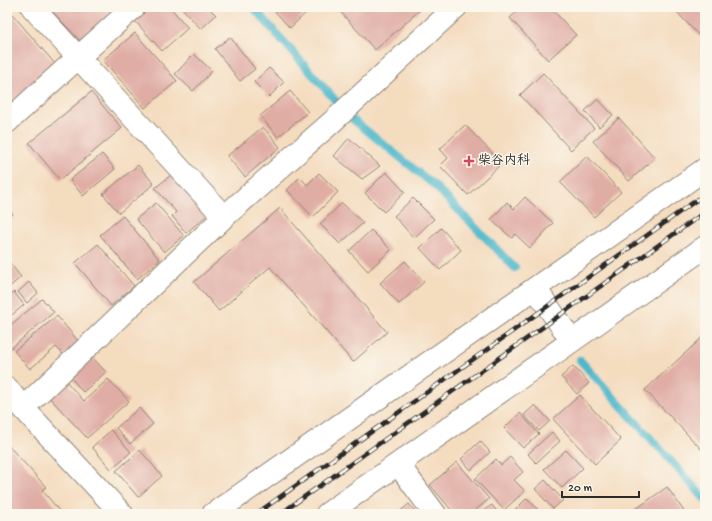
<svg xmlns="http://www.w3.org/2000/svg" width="712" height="521" viewBox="0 0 712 521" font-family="'Gochi Hand','Klee One',sans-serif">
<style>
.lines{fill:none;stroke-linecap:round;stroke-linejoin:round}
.stream{stroke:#4eb8cb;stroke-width:8}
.building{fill:#e0ada5}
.minor-casing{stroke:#908475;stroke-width:24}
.minor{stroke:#fff;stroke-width:22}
.rail-casing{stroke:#2b2b2b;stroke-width:4.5}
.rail{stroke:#fbf7ec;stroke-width:3;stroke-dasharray:9;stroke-linecap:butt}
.poi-dot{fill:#d1495b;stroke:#fbf7ec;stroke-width:1.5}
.labels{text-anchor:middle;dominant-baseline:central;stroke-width:3;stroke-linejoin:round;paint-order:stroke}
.poi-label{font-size:13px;font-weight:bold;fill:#2b2b2b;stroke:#fbf7ec;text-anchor:start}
</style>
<rect width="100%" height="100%" fill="#fbf7ec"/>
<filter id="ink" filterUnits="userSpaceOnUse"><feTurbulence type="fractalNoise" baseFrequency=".025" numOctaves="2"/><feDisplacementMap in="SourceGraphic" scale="8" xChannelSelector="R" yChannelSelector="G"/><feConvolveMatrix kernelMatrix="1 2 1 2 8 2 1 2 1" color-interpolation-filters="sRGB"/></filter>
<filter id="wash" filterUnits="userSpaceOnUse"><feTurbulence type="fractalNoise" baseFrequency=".012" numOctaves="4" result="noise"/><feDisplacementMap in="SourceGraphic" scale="16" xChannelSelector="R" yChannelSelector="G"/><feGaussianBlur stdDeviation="0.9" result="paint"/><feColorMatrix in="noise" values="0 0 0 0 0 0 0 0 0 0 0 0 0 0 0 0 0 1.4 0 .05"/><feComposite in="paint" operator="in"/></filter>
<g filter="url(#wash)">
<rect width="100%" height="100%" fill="#f4dcbf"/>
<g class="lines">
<path class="stream" d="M 253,7 L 351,118 L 434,185 L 515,268
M 580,360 L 705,499"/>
</g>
<g id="blocks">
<path class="building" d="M 48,7 L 107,7 L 115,16 L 84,45 Z
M 150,7 L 170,7 L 188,28 L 162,51 L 135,21 Z
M 181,7 L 208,7 L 216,15 L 201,29 Z
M 271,7 L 312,7 L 290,28 Z
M 336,7 L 423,7 L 375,50 Z
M 522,7 L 550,7 L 576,35 L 548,60 L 510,18 Z
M 672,7 L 705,7 L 705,42 Z
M 7,8 L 56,65 L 7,106 Z
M 135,33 L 177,81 L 145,108 L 103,60 Z
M 230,37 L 255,69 L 240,81 L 215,49 Z
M 194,54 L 212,71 L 193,91 L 175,74 Z
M 269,68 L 284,82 L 269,97 L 254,82 Z
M 543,73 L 594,128 L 571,150 L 520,95 Z
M 290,91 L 308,112 L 278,137 L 260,116 Z
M 91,92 L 122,128 L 60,180 L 29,143 Z
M 598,99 L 613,115 L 599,127 L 585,111 Z
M 619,118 L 655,158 L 629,181 L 593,141 Z
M 465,125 L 502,163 L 468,195 L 440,166 L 448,158 L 440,149 Z
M 263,127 L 280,147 L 245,177 L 227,156 Z
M 349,138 L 380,166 L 362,179 L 334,156 Z
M 102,154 L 115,169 L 83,196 L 70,180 Z
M 587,156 L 621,192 L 594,217 L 560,182 Z
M 138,165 L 154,184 L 119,213 L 103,194 Z
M 386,172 L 405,192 L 384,212 L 365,193 Z
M 319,173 L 338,192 L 313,217 L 287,190 L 300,177 L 307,185 Z
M 172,174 L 207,215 L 186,233 L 172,216 L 176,212 L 155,188 Z
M 525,197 L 553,223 L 530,248 L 515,234 L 512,238 L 491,220 L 507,202 L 514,209 Z
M 413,198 L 434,219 L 414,238 L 394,216 Z
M 156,203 L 184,236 L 164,252 L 136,219 Z
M 342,203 L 363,223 L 340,244 L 320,224 Z
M 7,208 L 13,214 L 7,219 Z
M 280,208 L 387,332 L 353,362 L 270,267 L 219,311 L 194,282 Z
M 123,216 L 160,260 L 137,279 L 100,235 Z
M 441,228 L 461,250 L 440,270 L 420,248 Z
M 371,230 L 391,250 L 368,271 L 349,251 Z
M 98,244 L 134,286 L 111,306 L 75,263 Z
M 405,261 L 424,282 L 399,304 L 380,283 Z
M 9,262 L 21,277 L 7,289 L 7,263 Z
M 29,282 L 38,293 L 27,303 L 18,292 Z
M 14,292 L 24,305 L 7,319 L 7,298 Z
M 42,299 L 54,312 L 10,349 L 7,345 L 7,328 Z
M 57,316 L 79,342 L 64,355 L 56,347 L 30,369 L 14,351 Z
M 705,335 L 705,453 L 645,390 Z
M 89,354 L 106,372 L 83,392 L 67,373 Z
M 573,366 L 589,383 L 577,394 L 561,377 Z
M 62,377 L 84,401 L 108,379 L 129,401 L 87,438 L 45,393 Z
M 580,395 L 621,440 L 595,464 L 553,419 Z
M 535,405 L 550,421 L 539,431 L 524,415 Z
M 139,408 L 153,424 L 130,444 L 116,428 Z
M 520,413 L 539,434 L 523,448 L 504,428 Z
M 111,430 L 131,452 L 111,469 L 92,447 Z
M 552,432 L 560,441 L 536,463 L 528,454 Z
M 480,441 L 490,452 L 471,470 L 461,459 Z
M 7,444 L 46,487 L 42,490 L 62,514 L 7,514 Z
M 140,450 L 162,476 L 138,497 L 116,471 Z
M 566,450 L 583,468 L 562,488 L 544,469 Z
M 510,457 L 523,472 L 514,480 L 525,491 L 504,510 L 475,479 L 496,459 L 501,465 Z
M 457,462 L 489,499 L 471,514 L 455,514 L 430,485 Z
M 545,480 L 563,500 L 553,509 L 535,489 Z
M 667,487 L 686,514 L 629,514 Z
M 527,498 L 542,514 L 518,514 L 515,510 Z
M 409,504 L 417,514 L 397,514 Z
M 492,505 L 499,514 L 478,514 Z"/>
</g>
</g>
<g filter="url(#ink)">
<use href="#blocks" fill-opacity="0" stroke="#908475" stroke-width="1"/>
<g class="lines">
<defs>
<path id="minor" d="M 32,7 L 224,217
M 7,122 L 134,7
M 535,288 L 572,341
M 7,388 L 23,408 L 122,514
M 23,408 L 224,217 L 332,122 L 456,7
M 398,464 L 435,514
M 213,514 L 705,169
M 327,514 L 705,247"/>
</defs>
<use href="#minor" class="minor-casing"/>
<use href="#minor" class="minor"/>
<defs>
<path id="rail" d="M 256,514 L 705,194
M 280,514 L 705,212"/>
</defs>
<use href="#rail" class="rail-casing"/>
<use href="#rail" class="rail"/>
</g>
</g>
<path class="poi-dot" d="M467 155h4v4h4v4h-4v4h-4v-4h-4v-4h4z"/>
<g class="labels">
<g class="poi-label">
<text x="478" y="161">柴谷内科</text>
</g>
</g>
<rect width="712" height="521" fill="none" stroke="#fbf7ec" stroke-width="24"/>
<path d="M562 491v6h77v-6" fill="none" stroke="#2b2b2b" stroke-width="2"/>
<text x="568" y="491" font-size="12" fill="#2b2b2b" stroke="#fbf7ec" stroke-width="3" paint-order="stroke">20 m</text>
</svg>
